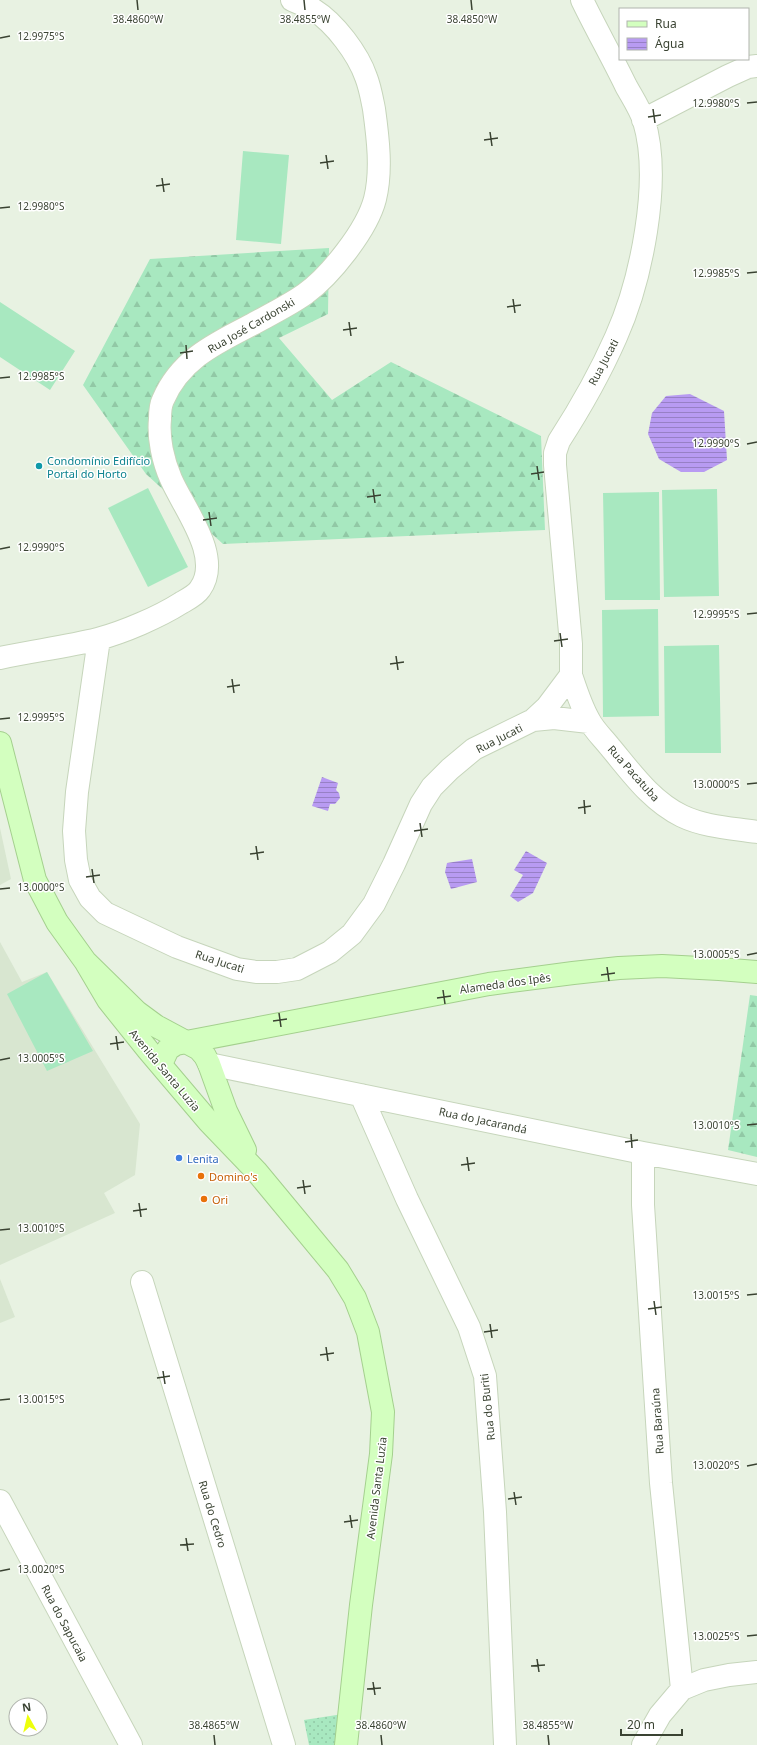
<svg xmlns="http://www.w3.org/2000/svg" width="757" height="1745" viewBox="0 0 757 1745" font-family="'Noto Sans',sans-serif">
<style>
.residential{fill:#d8e6d0}
.grass{fill:#a8e8c0}
.forest{fill:url(#forest-firs)}
.park{fill:url(#park-dots)}
.water{fill:url(#water-rules)}
.lines{fill:none;stroke-linecap:round;stroke-linejoin:round}
.street-casing{stroke:#c6d5bb;stroke-width:24}
.secondary-casing{stroke:#a4d08e;stroke-width:24}
.street{stroke:#fff;stroke-width:22}
.secondary{stroke:#d3ffbf;stroke-width:22}
.ticks{fill:none;stroke:#3a4332;stroke-width:1.5}
.culture-dot{fill:#0f9aa8;stroke:#fff;stroke-width:1.5}
.shop-dot{fill:#3f7fe0;stroke:#fff;stroke-width:1.5}
.food-dot{fill:#e8710a;stroke:#fff;stroke-width:1.5}
.labels{text-anchor:middle;dominant-baseline:central;stroke-width:3;stroke-linejoin:round;paint-order:stroke}
.street-label{font-size:11px;fill:#3a4332;stroke:#fff}
.culture-label{font-size:11px;fill:#0d838f;stroke:#fff;text-anchor:start}
.shop-label{font-size:11px;fill:#366cbe;stroke:#fff;text-anchor:start}
.food-label{font-size:11px;fill:#c56008;stroke:#fff;text-anchor:start}
.ticks-label{font-size:10px;text-anchor:middle;fill:#3a4332;stroke:#fff;stroke-width:3;stroke-linejoin:round;paint-order:stroke}
</style>
<defs>
<pattern id="forest-firs" width="22" height="20" patternUnits="userSpaceOnUse"><rect width="22" height="20" fill="#a8e8c0"/><path d="M5 1l3.5 6h-7zM16 11l3.5 6h-7z" fill="#91c8a5"/></pattern>
<pattern id="park-dots" width="8" height="8" patternUnits="userSpaceOnUse"><rect width="8" height="8" fill="#a8e8c0"/><path d="M2 2h.1M6 6h.1" fill="none" stroke="#91c8a5" stroke-width="1.8" stroke-linecap="round"/></pattern>
<pattern id="water-rules" width="6" height="5" patternUnits="userSpaceOnUse"><rect width="6" height="5" fill="#b89bf2"/><path d="M0 2.5h6" fill="none" stroke="#9780c5"/></pattern>
</defs>
<rect width="100%" height="100%" fill="#e8f2e2"/>
<path class="residential" d="M 0,828 L 11,879 L 0,885 Z
M 0,942 L 22,982 L 47,972 L 140,1124 L 135,1175 L 104,1193 L 115,1213 L 0,1265 Z
M 0,1279 L 15,1317 L 0,1323 Z"/>
<path class="grass" d="M 243,151 L 289,155 L 281,244 L 236,240 Z
M 0,302 L 75,351 L 50,390 L 0,357 Z
M 148,488 L 188,567 L 148,587 L 108,508 Z
M 717,489 L 719,596 L 664,597 L 662,490 Z
M 659,492 L 660,600 L 605,600 L 603,493 Z
M 658,609 L 659,716 L 603,717 L 602,610 Z
M 719,645 L 721,753 L 665,753 L 664,646 Z
M 47,972 L 93,1051 L 47,1071 L 7,994 Z"/>
<path class="forest" d="M 329,248 L 328,314 L 279,338 L 332,400 L 391,362 L 541,436 L 545,530 L 223,544 L 146,474 L 83,385 L 150,259 Z
M 750,995 L 757,996 L 757,1157 L 728,1150 Z"/>
<path class="park" d="M 343,1714 L 339,1745 L 309,1745 L 304,1720 Z"/>
<path class="water" d="M 690,394 L 724,411 L 727,460 L 704,472 L 681,472 L 659,459 L 648,434 L 652,413 L 666,396 Z
M 322,777 L 338,783 L 336,790 L 339,793 L 340,798 L 335,804 L 330,804 L 328,811 L 312,806 Z
M 526,851 L 547,863 L 533,893 L 518,902 L 510,896 L 523,875 L 514,870 Z
M 472,859 L 477,882 L 451,889 L 445,872 L 447,863 Z"/>
<g class="lines">
<defs>
<path id="street" d="M 643,120 L 728,76 L 748,67 L 757,66
M 99,639 L 77,792 L 74,831 L 76,860 L 80,880 L 90,898 L 105,913 L 177,947 L 237,969 L 256,972 L 277,972 L 297,969 L 330,952 L 352,934 L 374,904 L 394,864 L 421,804 L 432,787 L 450,769 L 474,749 L 533,720 L 547,707 L 571,675 L 571,644 L 555,465 L 555,453 L 559,441 C 579,410 601,371 616,337 C 641,281 662,181 644,121 C 640,109 632,97 626,86 C 612,57 596,29 582,0
M 0,658 C 32,651 66,647 98,639 C 124,632 159,617 181,603 C 188,599 196,595 200,589 C 223,557 184,509 171,479 C 163,461 158,438 160,419 C 160,412 160,406 163,400 C 180,360 214,344 251,325 C 269,315 288,306 305,294 C 330,276 367,230 375,199 C 382,171 378,138 374,109 C 372,99 370,87 366,77 C 358,54 335,23 314,10 C 307,6 299,3 292,0
M 571,675 C 576,690 581,706 589,720 C 594,730 603,738 610,747 C 631,772 651,801 682,816 C 705,827 732,828 757,832
M 533,720 L 554,718 L 589,722
M 209,1064 L 643,1153 L 757,1174
M 361,1095 L 407,1199 L 469,1327 L 485,1376 L 495,1512 L 505,1745
M 643,1153 L 643,1205 L 661,1483 L 682,1689
M 142,1282 L 284,1745
M 0,1501 L 131,1745
M 643,1745 L 660,1715 L 682,1689 L 704,1680 L 729,1675 L 757,1672"/>
<path id="secondary" d="M 0,743 L 35,880 L 57,922 L 85,961 L 137,1012 L 156,1026 L 199,1049 L 205,1056 L 209,1064 L 226,1111 L 245,1150
M 85,961 L 108,1000 L 148,1050 L 209,1122 L 256,1171 L 338,1270 L 355,1298 L 368,1332 L 383,1412 L 381,1454 L 361,1605 L 346,1745
M 161,1064 L 168,1049 L 176,1044 L 489,984 L 573,973 L 619,968 L 662,966 L 719,969 L 757,972"/>
</defs>
<use href="#street" class="street-casing"/>
<use href="#secondary" class="secondary-casing"/>
<use href="#street" class="street"/>
<use href="#secondary" class="secondary"/>
</g>
<path class="ticks" d="M 137,0 L 138,10M 304,0 L 305,10M 471,0 L 472,10M 0,38 L 10,36M 747,103 L 757,102M 653,109 L 655,123M 648,117 L 661,115M 490,132 L 492,146M 484,140 L 498,138M 326,155 L 328,169M 320,163 L 334,161M 162,178 L 164,192M 156,186 L 170,184M 0,208 L 10,207M 747,273 L 757,272M 513,299 L 515,313M 507,307 L 521,305M 349,322 L 351,336M 343,330 L 357,328M 186,345 L 187,359M 180,353 L 193,351M 0,378 L 10,377M 747,444 L 757,442M 537,466 L 539,480M 531,474 L 544,472M 373,489 L 375,503M 367,497 L 381,495M 209,512 L 211,526M 203,520 L 217,518M 0,549 L 10,547M 747,614 L 757,613M 560,633 L 562,647M 554,641 L 568,639M 396,656 L 398,670M 390,664 L 404,662M 232,679 L 234,693M 227,687 L 240,685M 0,719 L 10,718M 747,784 L 757,783M 584,800 L 585,814M 578,808 L 591,806M 420,823 L 422,837M 414,831 L 428,829M 256,846 L 258,860M 250,854 L 264,852M 92,869 L 94,883M 86,877 L 100,875M 0,889 L 10,888M 747,955 L 757,953M 607,967 L 609,981M 601,975 L 615,973M 443,990 L 445,1004M 437,998 L 451,996M 279,1013 L 281,1027M 273,1021 L 287,1019M 116,1036 L 118,1050M 110,1044 L 124,1042M 0,1060 L 10,1058M 747,1125 L 757,1124M 631,1134 L 632,1148M 625,1142 L 638,1140M 467,1157 L 469,1171M 461,1165 L 475,1163M 303,1180 L 305,1194M 297,1188 L 311,1186M 139,1203 L 141,1217M 133,1211 L 147,1209M 0,1230 L 10,1229M 747,1295 L 757,1294M 654,1301 L 656,1315M 648,1309 L 662,1307M 490,1324 L 492,1338M 484,1332 L 498,1330M 326,1347 L 328,1361M 320,1355 L 334,1353M 163,1371 L 165,1384M 157,1378 L 170,1376M 0,1400 L 10,1399M 747,1466 L 757,1464M 514,1492 L 516,1505M 508,1499 L 522,1497M 350,1515 L 352,1528M 344,1522 L 358,1520M 186,1538 L 188,1551M 180,1545 L 194,1544M 0,1571 L 10,1569M 747,1636 L 757,1635M 537,1659 L 539,1672M 531,1666 L 545,1665M 373,1682 L 375,1695M 367,1689 L 381,1688M 214,1735 L 215,1745M 381,1735 L 382,1745M 548,1735 L 549,1745"/>
<circle class="culture-dot" cx="39" cy="466" r="4"/>
<circle class="shop-dot" cx="179" cy="1158" r="4"/>
<g class="food-dot">
<circle cx="201" cy="1176" r="4"/>
<circle cx="204" cy="1199" r="4"/>
</g>
<g class="labels">
<g class="street-label">
<text transform="translate(251 325) rotate(-30)">Rua José Cardonski</text>
<text transform="translate(603 362) rotate(-62)">Rua Jucati</text>
<text transform="translate(499 738) rotate(-27)">Rua Jucati</text>
<text transform="translate(634 773) rotate(48)">Rua Pacatuba</text>
<text transform="translate(220 961) rotate(18)">Rua Jucati</text>
<text transform="translate(505 983) rotate(-8)">Alameda dos Ipês</text>
<text transform="translate(165 1070) rotate(50)">Avenida Santa Luzia</text>
<text transform="translate(483 1120) rotate(12)">Rua do Jacarandá</text>
<text transform="translate(487 1407) rotate(-96)">Rua do Buriti</text>
<text transform="translate(657 1421) rotate(-94)">Rua Baraúna</text>
<text transform="translate(376 1488) rotate(-83)">Avenida Santa Luzia</text>
<text transform="translate(213 1514) rotate(73)">Rua do Cedro</text>
<text transform="translate(65 1623) rotate(62)">Rua do Sapucaia</text>
</g>
<g class="culture-label">
<text x="47" y="460">Condomínio Edifício<tspan x="47" dy="13">Portal do Horto</tspan></text>
</g>
<g class="shop-label">
<text x="187" y="1158">Lenita</text>
</g>
<g class="food-label">
<text x="209" y="1176">Domino's</text>
<text x="212" y="1199">Ori</text>
</g>
</g>
<g class="ticks-label">
<text x="138" y="23">38.4860°W</text>
<text x="305" y="23">38.4855°W</text>
<text x="472" y="23">38.4850°W</text>
<text x="41" y="40">12.9975°S</text>
<text x="716" y="107">12.9980°S</text>
<text x="41" y="210">12.9980°S</text>
<text x="716" y="277">12.9985°S</text>
<text x="41" y="380">12.9985°S</text>
<text x="716" y="447">12.9990°S</text>
<text x="41" y="551">12.9990°S</text>
<text x="716" y="618">12.9995°S</text>
<text x="41" y="721">12.9995°S</text>
<text x="716" y="788">13.0000°S</text>
<text x="41" y="891">13.0000°S</text>
<text x="716" y="958">13.0005°S</text>
<text x="41" y="1062">13.0005°S</text>
<text x="716" y="1129">13.0010°S</text>
<text x="41" y="1232">13.0010°S</text>
<text x="716" y="1299">13.0015°S</text>
<text x="41" y="1403">13.0015°S</text>
<text x="716" y="1469">13.0020°S</text>
<text x="41" y="1573">13.0020°S</text>
<text x="716" y="1640">13.0025°S</text>
<text x="214" y="1729">38.4865°W</text>
<text x="381" y="1729">38.4860°W</text>
<text x="548" y="1729">38.4855°W</text>
</g>
<rect x="619" y="8" width="130" height="52" fill="#ffffff" stroke="#b0b4ad"/>
<rect x="627" y="21" width="20" height="6" fill="#d3ffbf" stroke="#b0b4ad"/>
<text x="655" y="28" font-size="12" fill="#3a4332">Rua</text>
<rect x="627" y="38" width="20" height="12" fill="url(#water-rules)" stroke="#b0b4ad"/>
<text x="655" y="48" font-size="12" fill="#3a4332">Água</text>
<g transform="translate(28 1717) rotate(352)"><circle r="19" fill="#ffffff" stroke="#b0b4ad"/>
<path d="M0-3L7 15L0 10L-7 15Z" fill="#edff0c"/>
<text y="-6" font-size="11" font-weight="bold" text-anchor="middle" fill="#3a4332">N</text>
</g>
<path d="M621 1729v6h61v-6" fill="none" stroke="#3a4332" stroke-width="2"/>
<text x="627" y="1729" font-size="12" fill="#3a4332" stroke="#ffffff" stroke-width="3" paint-order="stroke">20 m</text>
</svg>
